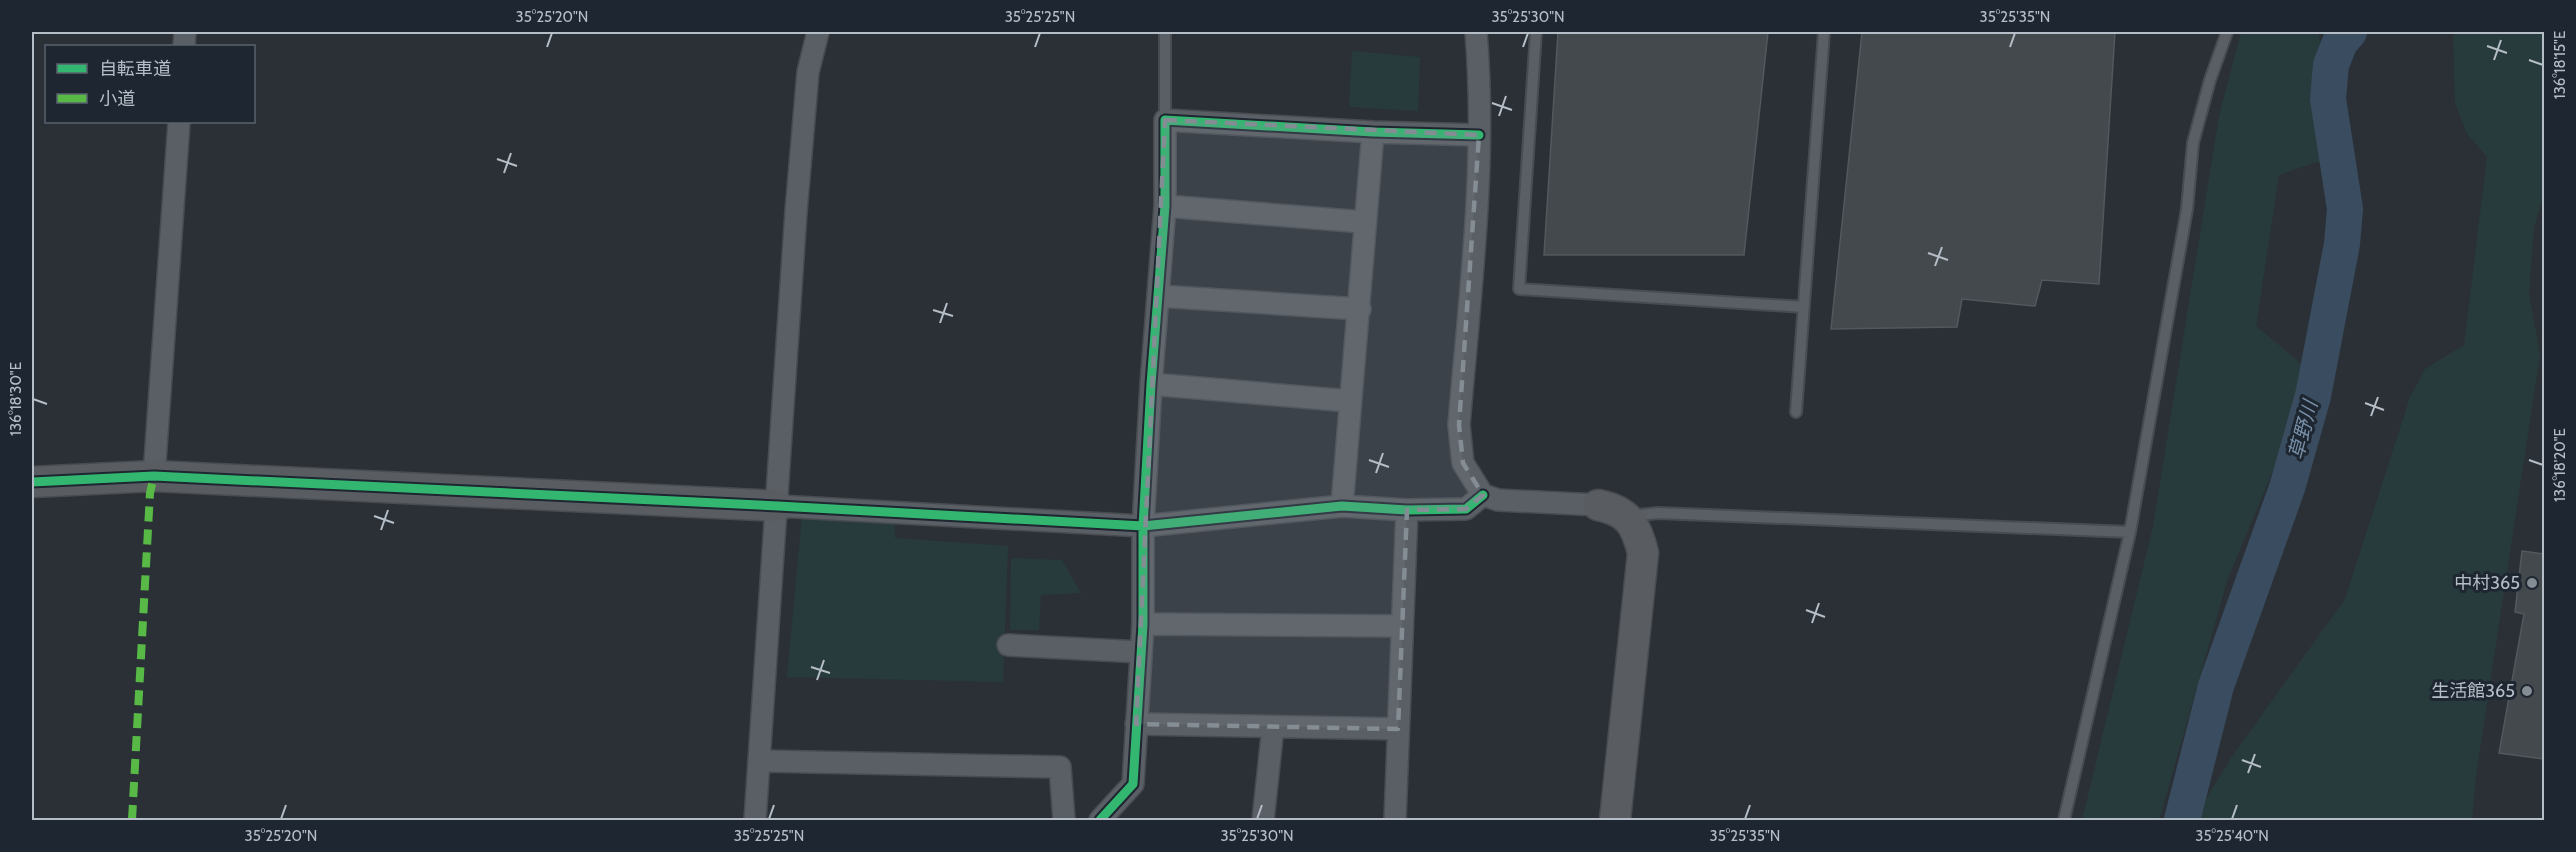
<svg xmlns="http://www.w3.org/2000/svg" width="2576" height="852" viewBox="0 0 2576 852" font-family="Cabin,'Noto Sans JP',sans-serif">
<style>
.green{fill:#283b3c}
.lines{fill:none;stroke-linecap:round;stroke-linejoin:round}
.river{stroke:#3a4c5f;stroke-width:36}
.building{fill:#44494e;stroke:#52585e;stroke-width:1.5}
.lane-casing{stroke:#484c51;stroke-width:14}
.street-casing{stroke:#484c51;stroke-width:24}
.secondary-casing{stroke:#484c51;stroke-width:33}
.lane{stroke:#5a5e65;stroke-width:10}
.street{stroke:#5a5e65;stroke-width:21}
.secondary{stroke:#595d62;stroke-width:30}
.quiet{stroke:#58b947;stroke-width:8;stroke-dasharray:15 8;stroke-linecap:butt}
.cycleway-casing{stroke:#1e2731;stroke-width:13}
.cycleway{stroke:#33b770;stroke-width:9}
.marked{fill:#848c94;fill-opacity:0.2;stroke:#848c94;stroke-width:4.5;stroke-dasharray:12 8;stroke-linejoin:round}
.ticks{fill:none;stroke:#b5bdc7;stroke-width:2}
.poi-dot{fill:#848c94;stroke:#1e2731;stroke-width:2}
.labels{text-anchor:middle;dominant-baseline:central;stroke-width:6;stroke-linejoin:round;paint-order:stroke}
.poi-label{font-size:18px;fill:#b5bdc7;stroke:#1e2731;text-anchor:end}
.water-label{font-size:20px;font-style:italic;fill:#778fa8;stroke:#1e2731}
.neatline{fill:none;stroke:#b5bdc7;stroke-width:2}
.ticks-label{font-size:15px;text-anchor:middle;fill:#b5bdc7}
</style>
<rect width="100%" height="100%" fill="#2a3036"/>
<path class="green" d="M 2241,32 L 2319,32 L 2320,46 L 2348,59 L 2326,159 L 2279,175 L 2256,326 L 2305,367 L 2304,397 L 2228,578 L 2159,820 L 2082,820 L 2153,526 L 2219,116 Z
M 2453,32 L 2544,32 L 2544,195 L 2534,227 L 2529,293 L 2540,355 L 2476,776 L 2472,820 L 2193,820 L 2231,758 L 2345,599 L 2410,397 L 2425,369 L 2464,345 L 2487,157 L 2467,134 L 2455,103 Z
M 1352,51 L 1420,57 L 1418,111 L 1349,107 Z
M 894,511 L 895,538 L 1008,546 L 1003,682 L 787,677 L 802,515 Z
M 1011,558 L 1062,560 L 1081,593 L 1041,595 L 1039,630 L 1010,630 Z"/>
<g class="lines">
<path class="river" d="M 2182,820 L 2216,686 L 2287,488 L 2313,396 L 2342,244 L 2345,209 L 2328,99 L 2331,65 L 2340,42 L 2349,32"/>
</g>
<path class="building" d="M 1558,32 L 1768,32 L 1744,255 L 1544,255 Z
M 1862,32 L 2115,32 L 2099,284 L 2042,280 L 2035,306 L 1962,299 L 1957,327 L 1831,329 Z
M 2522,551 L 2544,554 L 2544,759 L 2499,753 L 2524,614 L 2515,612 Z"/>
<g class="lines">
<defs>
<path id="lane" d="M 1165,32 L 1165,120
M 1536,32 L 1519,289 L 1804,307
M 1796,412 L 1824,32
M 1630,516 L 1658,513 L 2130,532
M 2064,820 L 2130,532 L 2187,209 L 2193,143 L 2210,80 L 2227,32"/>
<path id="street" d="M 1476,32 C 1487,163 1470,294 1459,425 L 1463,463 L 1483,495 L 1498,500 L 1598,505
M 184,46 L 185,32
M 1165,206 L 1364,222
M 1158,296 L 1360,309
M 1151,384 L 1349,401
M 154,476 L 179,122
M 778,506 L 1143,526 L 1342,506 L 1407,510 L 1466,509 L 1483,495
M 1342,506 L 1373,132
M 1143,624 L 1402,626
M 1008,645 L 1141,652
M 1136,724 L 1398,729
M 759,761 L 1060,767 L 1064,820
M 755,820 L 796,212 L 808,72 L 818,32
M 1100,820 L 1133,784 L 1143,624 L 1143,526 L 1151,384 L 1165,206 L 1165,120 L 1373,132 L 1479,135
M 1263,820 L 1273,727
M 1395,820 L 1407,510"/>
<path id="secondary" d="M 32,482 L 154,476 L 778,506
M 1598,505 C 1628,511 1636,524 1643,553 L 1615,820"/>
</defs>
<use href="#lane" class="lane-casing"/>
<use href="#street" class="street-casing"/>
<use href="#secondary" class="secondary-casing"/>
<use href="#lane" class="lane"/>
<use href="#street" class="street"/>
<use href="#secondary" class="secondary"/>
<path class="quiet" d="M 132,820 L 150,493 L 154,476"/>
<defs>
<path id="cycleway" d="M 32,482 L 154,476 L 778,506 L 1143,526 L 1342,506 L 1407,510 L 1466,509 L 1483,495
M 1100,820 L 1133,784 L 1143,624 L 1143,526 L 1151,384 L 1165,206 L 1165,120 L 1373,132 L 1479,135"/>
</defs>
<use href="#cycleway" class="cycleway-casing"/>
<use href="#cycleway" class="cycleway"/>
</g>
<path class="marked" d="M 1165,120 L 1479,135 L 1459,425 L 1463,463 L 1483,495 L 1466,509 L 1407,510 L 1398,729 L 1136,724 Z"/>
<path class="ticks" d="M 2487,46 L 2507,53M 547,47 L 552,33M 1035,47 L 1040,33M 1523,47 L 1528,33M 2010,47 L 2015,33M 2494,60 L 2501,40M 2529,60 L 2543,65M 1492,103 L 1512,110M 1499,116 L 1506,96M 497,159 L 517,166M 504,173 L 511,153M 1928,253 L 1948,260M 1935,266 L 1942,247M 933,310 L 953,316M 940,323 L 947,303M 33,399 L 47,404M 2365,403 L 2384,410M 2371,416 L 2378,397M 1369,460 L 1389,467M 2529,460 L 2543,465M 1376,473 L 1383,453M 374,516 L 394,523M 381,530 L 388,510M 1806,610 L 1825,617M 1812,623 L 1819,603M 811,667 L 830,673M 817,680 L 824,660M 2242,760 L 2261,767M 2248,773 L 2255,754M 281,819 L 286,805M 769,819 L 774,805M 1257,819 L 1262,805M 1745,819 L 1750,805M 2232,819 L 2237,805"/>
<g class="poi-dot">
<circle cx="2532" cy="583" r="6"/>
<circle cx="2527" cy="691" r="6"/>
</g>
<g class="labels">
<g class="poi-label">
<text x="2520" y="583">中村365</text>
<text x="2515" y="691">生活館365</text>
</g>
<g class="water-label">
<text transform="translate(2303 430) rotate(-75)">草野川</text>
</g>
</g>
<rect width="2576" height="852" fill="none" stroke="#1e2731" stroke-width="66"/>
<rect x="45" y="45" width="210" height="78" fill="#1e2731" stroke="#5a636d" stroke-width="1.5"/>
<rect x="57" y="64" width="30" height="9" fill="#33b770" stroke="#5a636d" stroke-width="1.5"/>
<text x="99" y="75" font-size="18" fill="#b5bdc7">自転車道</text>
<rect x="57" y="94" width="30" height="9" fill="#58b947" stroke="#5a636d" stroke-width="1.5"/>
<text x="99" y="105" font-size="18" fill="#b5bdc7">小道</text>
<rect x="33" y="33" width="2510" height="786" class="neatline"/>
<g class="ticks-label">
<text x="552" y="22">35°25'20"N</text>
<text x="1040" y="22">35°25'25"N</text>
<text x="1528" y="22">35°25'30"N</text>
<text x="2015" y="22">35°25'35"N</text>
<text transform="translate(2560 65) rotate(-90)" y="5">136°18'15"E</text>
<text transform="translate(16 399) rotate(-90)" y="5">136°18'30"E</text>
<text transform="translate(2560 465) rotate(-90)" y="5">136°18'20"E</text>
<text x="281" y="841">35°25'20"N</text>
<text x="769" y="841">35°25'25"N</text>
<text x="1257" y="841">35°25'30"N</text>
<text x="1745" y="841">35°25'35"N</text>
<text x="2232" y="841">35°25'40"N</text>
</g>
</svg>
